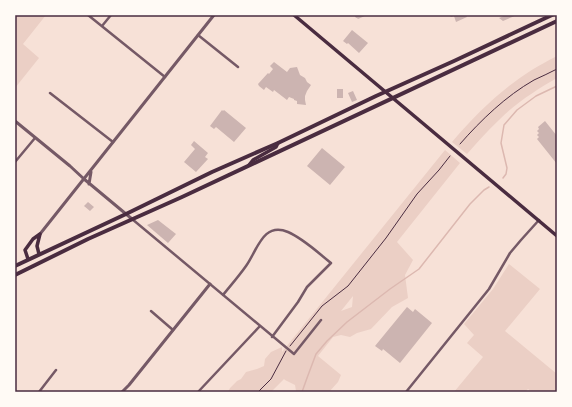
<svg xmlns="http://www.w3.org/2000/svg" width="572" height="407" viewBox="0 0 572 407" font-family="Barlow,sans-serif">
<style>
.green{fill:#ebcfc5;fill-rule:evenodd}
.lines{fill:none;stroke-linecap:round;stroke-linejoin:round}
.stream{stroke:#dcb8b0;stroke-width:1.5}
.building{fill:#ccb4b1}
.path{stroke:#4a2c40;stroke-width:1}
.minor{stroke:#755966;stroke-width:2.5}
.tertiary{stroke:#755966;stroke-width:3}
.secondary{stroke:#4a2c40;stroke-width:3.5}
.primary{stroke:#4a2c40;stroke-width:3.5}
.trunk{stroke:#4a2c40;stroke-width:4}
.neatline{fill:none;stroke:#4a2c40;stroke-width:1.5}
</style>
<rect width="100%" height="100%" fill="#f7e1d7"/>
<path class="green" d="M 15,15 L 46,15 L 23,44 L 39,58 L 15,88 Z
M 557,56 L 557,78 C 536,90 516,103 499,120 C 487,131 477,143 467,154 L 452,142 C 484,105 513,78 557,56 Z
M 445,150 L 460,163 L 397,242 L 413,260 L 405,275 L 408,298 L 392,307 L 371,329 L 357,333 L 350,337 L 341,335 L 333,337 L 318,356 L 341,375 L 338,382 L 329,392 L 288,392 L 289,391 L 296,391 L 295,385 L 285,380 L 284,379 L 271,392 L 228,392 L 230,388 L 237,381 L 241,379 L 246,372 L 257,369 L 264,366 L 265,359 L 271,352 L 282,347 L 282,352 ZM 353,296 L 352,307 L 341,311 Z
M 509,264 L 540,289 L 505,331 L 557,374 L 557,392 L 532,392 L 528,389 L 525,392 L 454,392 L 483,357 L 467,343 L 474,335 L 464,324 L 493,289 Z"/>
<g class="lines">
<path class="stream" d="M 503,178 L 506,174 L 507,168 L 501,143 L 504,125 L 517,110 L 536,96 L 557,86
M 302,392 L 307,378 L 316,354 L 327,341 L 347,322 L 390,289 L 419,269 L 470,204 L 484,190 L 489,187"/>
</g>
<path class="building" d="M 354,15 L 367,15 L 358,19 L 357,18 L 356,18 Z
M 449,15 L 466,15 L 467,17 L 456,22 L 454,16 L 451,17 Z
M 506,15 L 517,15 L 503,21 L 499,18 Z
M 352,30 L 368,43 L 359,53 L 348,43 L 347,44 L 343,41 Z
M 274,62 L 287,72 L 290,68 L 297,67 L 300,75 L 305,78 L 307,82 L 311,85 L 307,91 L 305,96 L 305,100 L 306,105 L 297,104 L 297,101 L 294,100 L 294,99 L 289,97 L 287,100 L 274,90 L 273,92 L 266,87 L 264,90 L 259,86 L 258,84 L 268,73 L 269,74 L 273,69 L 270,66 Z
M 337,89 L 343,89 L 343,98 L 337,98 Z
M 353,91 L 357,100 L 352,102 L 348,93 Z
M 222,110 L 223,111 L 224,110 L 246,128 L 234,142 L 216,127 L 214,129 L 210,126 Z
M 545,121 L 557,136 L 557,164 L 537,139 L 539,137 L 537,135 L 539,133 L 537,131 L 539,129 L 538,127 Z
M 194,141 L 208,153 L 205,157 L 208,159 L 196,172 L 184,162 L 195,149 L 191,145 Z
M 322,148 L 345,167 L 330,185 L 307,166 Z
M 88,202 L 94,207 L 90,211 L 84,206 Z
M 158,220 L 176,234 L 168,243 L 147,225 Z
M 407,307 L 413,312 L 415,309 L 432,323 L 400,363 L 383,349 L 382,351 L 375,346 Z"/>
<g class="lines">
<path class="path" d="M 460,144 C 481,120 506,96 534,80 C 542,76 550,73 557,69
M 290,346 L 322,306 L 348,286 L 386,238 L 417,194 L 439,170 L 450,156
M 258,392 L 271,379 L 286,351"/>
<path class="minor" d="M 88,15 L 165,77
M 102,26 L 111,15
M 198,35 L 238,67
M 50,93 L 113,142
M 15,162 L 35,138
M 132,219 L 294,354 L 321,320
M 223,295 C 231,285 239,276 246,266 C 257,251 263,221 288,232 C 304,239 317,252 331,263 L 307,287 L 298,302 L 272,337
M 151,311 L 173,330
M 39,392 L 56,370
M 198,392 L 260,326
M 406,392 L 489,289 L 510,253 L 521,240 L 539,220"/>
<path class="tertiary" d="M 15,121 L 70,166 L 84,179 L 132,219
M 89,184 L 91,172
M 40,234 L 214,15
M 122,392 L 129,385 L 210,284"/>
<path class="secondary" d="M 294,15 L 557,236"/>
<path class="primary" d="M 249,165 L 253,160 L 276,147 L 278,143
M 39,254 L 37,246 L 40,234
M 28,259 L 25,250 L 33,239 L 40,234"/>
<path class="trunk" d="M 15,266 L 126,214 L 212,172 L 278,143 L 376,96 L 454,61 L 552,15
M 15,275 L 88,239 L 182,197 L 557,21"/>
</g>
<rect width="572" height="407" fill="none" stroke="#fffaf5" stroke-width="32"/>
<rect x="16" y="16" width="540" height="375" class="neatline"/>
</svg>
